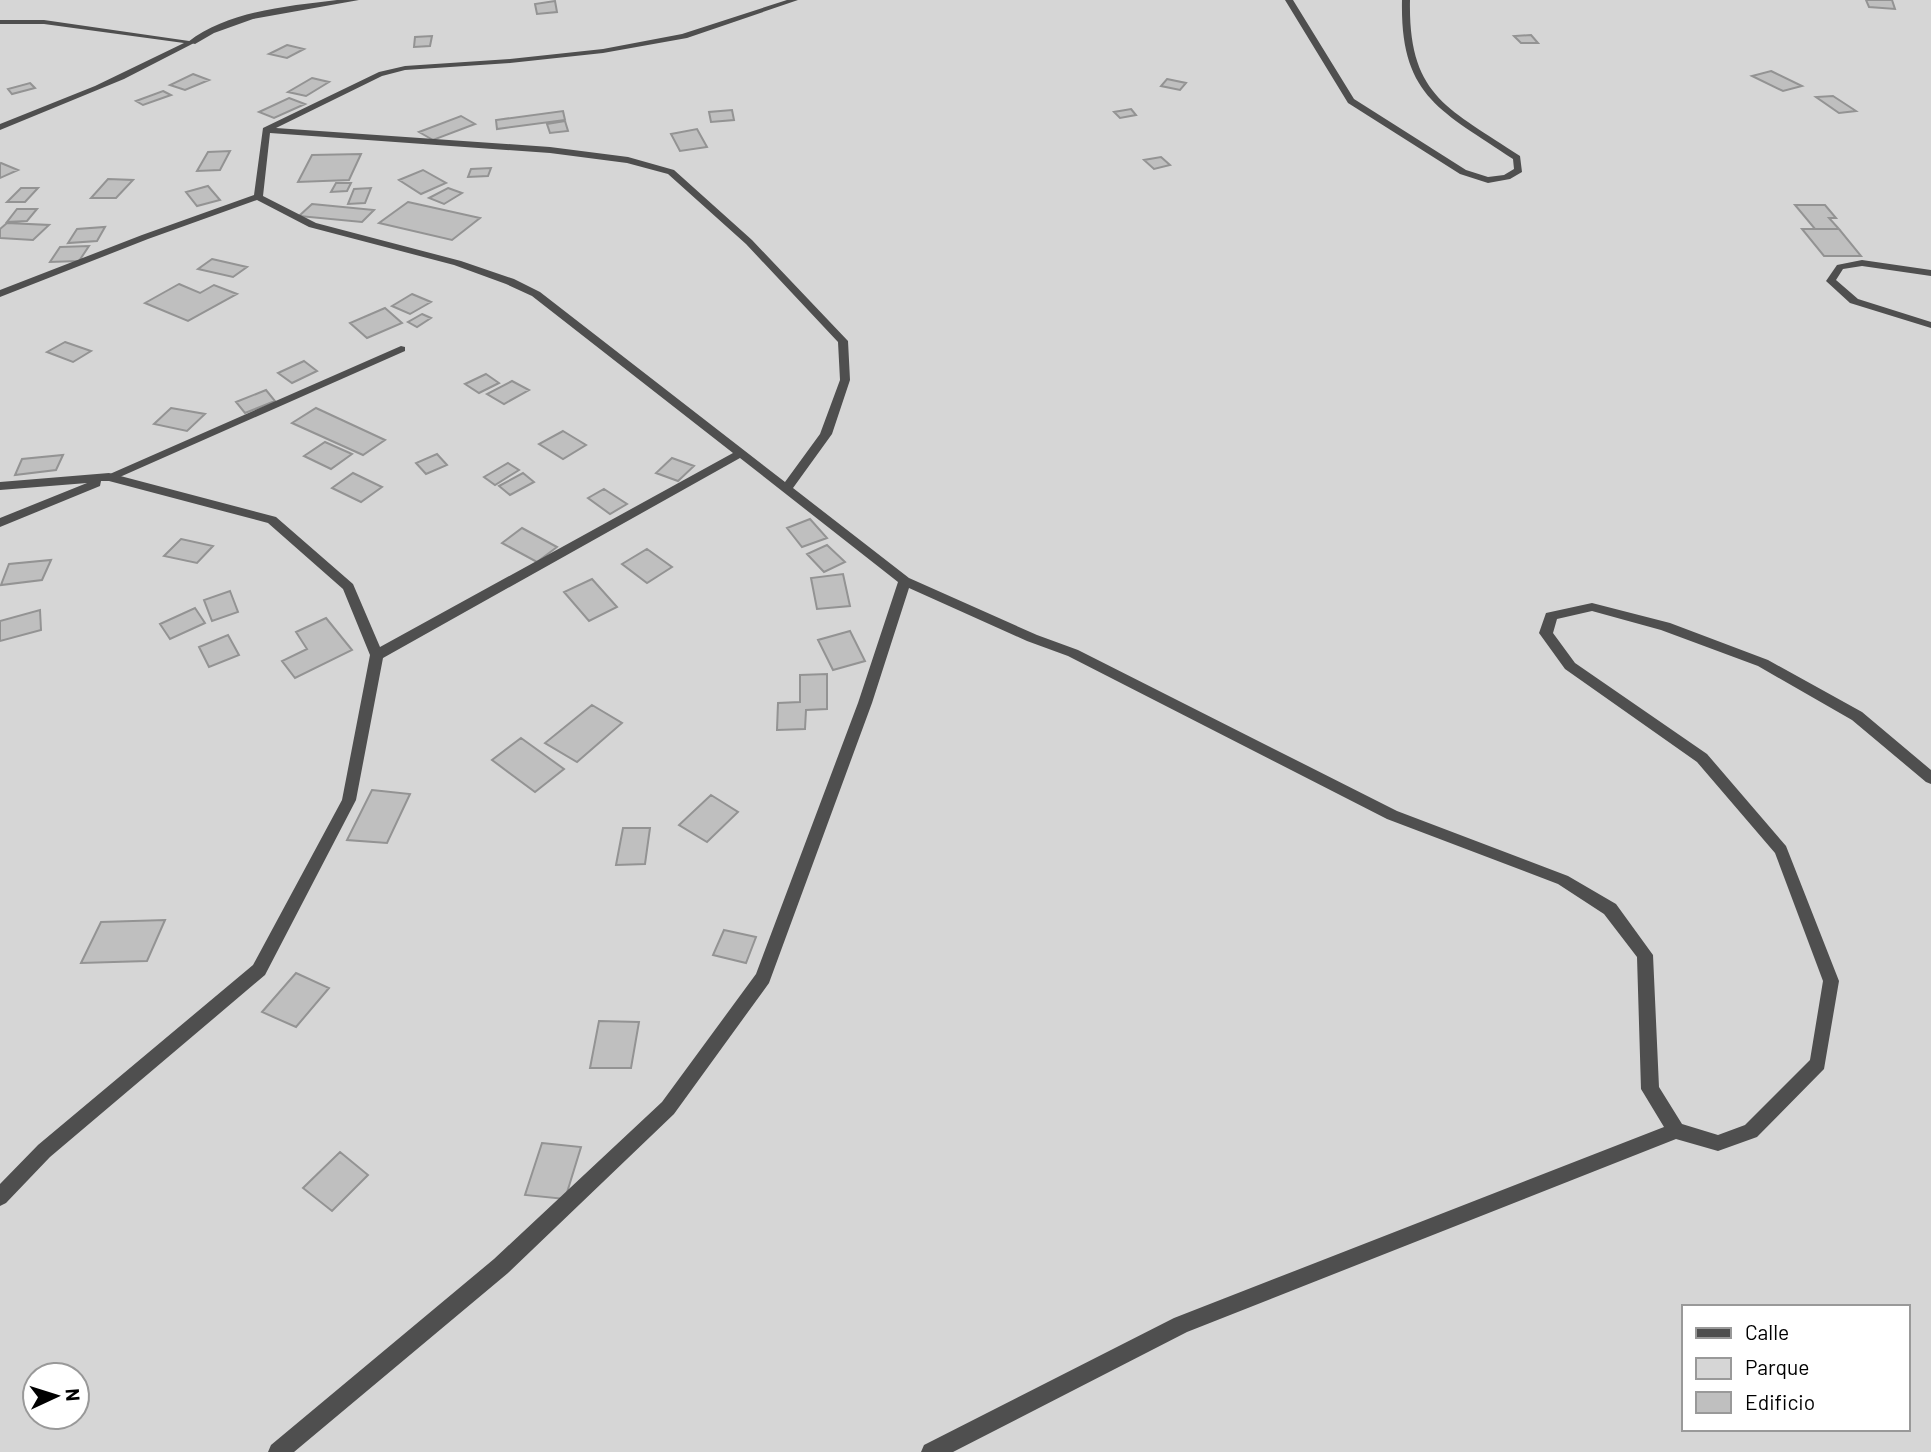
<svg xmlns="http://www.w3.org/2000/svg" width="1931" height="1452" viewBox="0 0 1931 1452" font-family="Barlow,sans-serif">
<style>
.green{fill:#d6d6d6;fill-rule:evenodd}
.building{fill:#bfbfbf;stroke:#939393;stroke-width:2}
.lines{fill:none;stroke-linecap:round;stroke-linejoin:round}
.lane{fill:#4f4f4f;fill-rule:evenodd}
.street{fill:#4f4f4f;fill-rule:evenodd}
</style>
<rect width="100%" height="100%" fill="#fff"/>
<path class="green" d="M 0,0 L 1931,0 L 1931,1452 L 0,1452 ZM 1684,1307 L 1908,1307 L 1908,1429 L 1684,1429 ZM 35,1375 L 77,1375 L 77,1417 L 35,1417 Z"/>
<path class="building" d="M 1866,0 L 1892,0 L 1895,9 L 1869,7 Z
M 555,1 L 557,12 L 537,14 L 535,4 Z
M 1531,35 L 1538,43 L 1521,43 L 1514,36 Z
M 432,36 L 430,46 L 414,47 L 415,37 Z
M 287,45 L 304,49 L 287,58 L 269,54 Z
M 1771,71 L 1802,86 L 1783,91 L 1752,76 Z
M 193,74 L 209,80 L 185,90 L 170,85 Z
M 312,78 L 329,82 L 306,96 L 288,92 Z
M 1167,79 L 1186,83 L 1180,90 L 1161,86 Z
M 30,83 L 35,88 L 12,94 L 8,89 Z
M 163,91 L 171,95 L 143,105 L 136,101 Z
M 1833,96 L 1856,111 L 1839,113 L 1816,97 Z
M 289,98 L 305,104 L 274,118 L 259,112 Z
M 1131,109 L 1136,115 L 1120,118 L 1114,112 Z
M 732,110 L 734,120 L 711,122 L 709,112 Z
M 563,111 L 565,120 L 497,129 L 496,120 Z
M 461,116 L 475,124 L 433,140 L 419,132 Z
M 565,121 L 568,131 L 550,133 L 547,124 Z
M 697,129 L 707,147 L 680,151 L 671,134 Z
M 230,151 L 220,170 L 197,171 L 208,152 Z
M 361,154 L 349,180 L 298,182 L 312,155 Z
M 1161,157 L 1170,165 L 1154,169 L 1144,160 Z
M 0,164 L 1,163 L 18,170 L 0,178 Z
M 491,168 L 488,176 L 468,177 L 471,169 Z
M 423,170 L 446,183 L 421,194 L 399,180 Z
M 108,179 L 133,180 L 116,198 L 91,198 Z
M 336,183 L 351,183 L 347,191 L 331,192 Z
M 208,186 L 220,200 L 197,206 L 186,192 Z
M 21,188 L 38,188 L 25,202 L 7,202 Z
M 371,188 L 365,203 L 348,204 L 354,189 Z
M 448,188 L 462,193 L 444,204 L 429,198 Z
M 408,202 L 480,218 L 452,240 L 379,223 Z
M 312,204 L 374,210 L 362,222 L 299,216 Z
M 1795,205 L 1825,205 L 1836,218 L 1829,218 L 1839,229 L 1815,229 Z
M 17,209 L 37,209 L 27,221 L 7,222 Z
M 7,223 L 49,225 L 33,240 L 0,238 L 0,229 Z
M 105,227 L 97,241 L 68,243 L 77,229 Z
M 1802,229 L 1839,229 L 1861,256 L 1824,256 Z
M 89,246 L 79,261 L 50,262 L 60,247 Z
M 212,259 L 247,267 L 233,277 L 198,269 Z
M 179,284 L 200,293 L 214,285 L 237,294 L 188,321 L 145,303 Z
M 412,294 L 431,302 L 410,314 L 392,306 Z
M 385,308 L 402,323 L 367,338 L 350,323 Z
M 422,314 L 431,318 L 417,327 L 408,322 Z
M 65,342 L 91,351 L 73,362 L 47,352 Z
M 304,361 L 317,371 L 292,383 L 278,373 Z
M 486,374 L 499,383 L 479,393 L 465,384 Z
M 512,381 L 529,390 L 504,404 L 487,394 Z
M 266,390 L 275,401 L 245,413 L 236,402 Z
M 171,408 L 205,414 L 187,431 L 154,424 Z
M 316,408 L 385,440 L 363,455 L 292,423 Z
M 563,431 L 586,445 L 563,459 L 539,444 Z
M 325,442 L 352,454 L 331,469 L 304,456 Z
M 437,454 L 447,465 L 426,474 L 416,463 Z
M 63,455 L 56,470 L 15,475 L 22,459 Z
M 672,458 L 694,466 L 678,481 L 656,473 Z
M 508,463 L 519,470 L 495,485 L 484,477 Z
M 353,473 L 382,487 L 361,502 L 332,488 Z
M 523,473 L 534,482 L 510,495 L 499,486 Z
M 604,489 L 627,504 L 610,514 L 588,498 Z
M 810,519 L 827,538 L 802,547 L 787,528 Z
M 522,528 L 557,547 L 537,562 L 502,543 Z
M 181,539 L 213,546 L 197,563 L 164,556 Z
M 827,545 L 845,562 L 824,572 L 807,554 Z
M 647,549 L 672,567 L 647,583 L 622,564 Z
M 51,560 L 42,580 L 1,585 L 9,564 Z
M 843,574 L 850,606 L 817,609 L 811,578 Z
M 592,579 L 617,607 L 589,621 L 564,592 Z
M 230,591 L 238,612 L 212,621 L 204,600 Z
M 195,608 L 205,623 L 170,639 L 160,624 Z
M 40,610 L 41,630 L 0,641 L 0,621 Z
M 326,618 L 352,650 L 295,678 L 282,661 L 307,649 L 296,632 Z
M 850,631 L 865,661 L 833,670 L 818,640 Z
M 228,635 L 239,655 L 209,667 L 199,647 Z
M 827,674 L 827,709 L 806,710 L 805,729 L 777,730 L 778,703 L 800,702 L 800,675 Z
M 592,705 L 622,723 L 577,762 L 545,743 Z
M 521,738 L 564,769 L 535,792 L 492,760 Z
M 372,790 L 410,794 L 387,843 L 347,840 Z
M 711,795 L 738,812 L 707,842 L 679,825 Z
M 623,828 L 650,828 L 645,864 L 616,865 Z
M 165,920 L 147,961 L 81,963 L 101,922 Z
M 724,930 L 756,937 L 746,963 L 713,955 Z
M 296,973 L 329,988 L 296,1027 L 262,1012 Z
M 599,1021 L 639,1022 L 631,1068 L 590,1068 Z
M 542,1143 L 581,1147 L 565,1199 L 525,1195 Z
M 340,1152 L 368,1175 L 332,1211 L 303,1188 Z"/>
<g class="lines">
<path class="lane" d="M 337,0 L 359,0 L 253,19 L 214,33 L 195,44 L 188,42 C 228,11 288,6 337,0 Z
M 401,346 L 405,347 L 405,351 L 113,480 L 109,481 L 103,477 Z"/>
<path class="street" d="M 787,0 L 798,0 L 687,38 L 603,53 L 510,63 L 405,70 L 382,76 L 276,128 L 550,147 L 628,157 L 674,170 L 752,240 L 848,341 L 850,380 L 832,434 L 793,488 L 909,578 L 1037,635 L 1078,650 L 1397,811 L 1568,876 L 1616,904 L 1653,955 L 1659,1087 L 1682,1124 L 1718,1135 L 1745,1125 L 1810,1060 L 1823,981 L 1775,853 L 1697,762 L 1565,669 L 1539,633 L 1546,613 L 1592,603 L 1670,623 L 1768,660 L 1862,712 L 1931,770 L 1931,784 L 1926,782 L 1852,720 L 1758,666 L 1661,630 L 1592,611 L 1557,619 L 1553,633 L 1575,663 L 1707,754 L 1786,846 L 1839,981 L 1824,1069 L 1757,1137 L 1718,1151 L 1676,1139 L 1187,1332 L 953,1452 L 921,1452 L 924,1445 L 1174,1318 L 1664,1127 L 1641,1089 L 1637,957 L 1604,914 L 1558,884 L 1387,819 L 1068,656 L 1027,641 L 909,588 L 872,703 L 769,983 L 674,1114 L 508,1273 L 294,1452 L 268,1452 L 271,1445 L 494,1259 L 662,1102 L 756,974 L 858,703 L 898,582 L 740,458 L 383,658 L 356,800 L 265,975 L 50,1157 L 6,1203 L 0,1206 L 0,1184 L 38,1145 L 253,965 L 342,800 L 370,655 L 343,589 L 268,523 L 109,481 L 101,481 L 100,486 L 0,527 L 0,518 L 87,483 L 0,490 L 0,482 L 109,473 L 276,517 L 353,584 L 380,647 L 733,453 L 532,296 L 506,284 L 454,265 L 309,227 L 257,200 L 148,239 L 0,297 L 0,290 L 142,235 L 254,195 L 263,128 L 379,72 L 405,66 L 510,59 L 603,49 L 682,34 ZM 270,133 L 550,153 L 627,163 L 668,174 L 746,244 L 838,342 L 840,380 L 820,434 L 785,482 L 540,292 L 514,279 L 461,261 L 316,223 L 263,196 Z
M 1285,0 L 1293,0 L 1354,99 L 1466,170 L 1488,177 L 1504,175 L 1514,169 L 1513,159 C 1441,110 1400,97 1402,0 L 1410,0 C 1408,97 1449,108 1520,156 L 1522,172 L 1510,179 L 1488,183 L 1460,174 L 1348,103 Z
M 0,20 L 44,20 L 196,42 L 124,79 L 0,130 L 0,124 L 95,86 L 184,43 L 44,24 L 0,24 Z
M 1862,260 L 1931,270 L 1931,276 L 1862,266 L 1843,269 L 1836,280 L 1858,299 L 1931,322 L 1931,328 L 1850,303 L 1826,281 L 1837,265 Z"/>
</g>
<rect x="1682" y="1305" width="228" height="126" fill="#ffffff" stroke="#999999" stroke-width="2"/>
<rect x="1696" y="1328" width="35" height="10" fill="#4f4f4f" stroke="#999999" stroke-width="2"/>
<text x="1745" y="1340" font-size="21" fill="#000000">Calle</text>
<rect x="1696" y="1358" width="35" height="21" fill="#d6d6d6" stroke="#999999" stroke-width="2"/>
<text x="1745" y="1375" font-size="21" fill="#000000">Parque</text>
<rect x="1696" y="1392" width="35" height="21" fill="#bfbfbf" stroke="#999999" stroke-width="2"/>
<text x="1745" y="1410" font-size="21" fill="#000000">Edificio</text>
<g transform="translate(56 1396) rotate(86)"><circle r="33" fill="#ffffff" stroke="#999999" stroke-width="2"/>
<path d="M0-5L12 26L0 18L-12 26Z" fill="#000000"/>
<text y="-10" font-size="19" font-weight="bold" text-anchor="middle" fill="#000000">N</text>
</g>
</svg>
